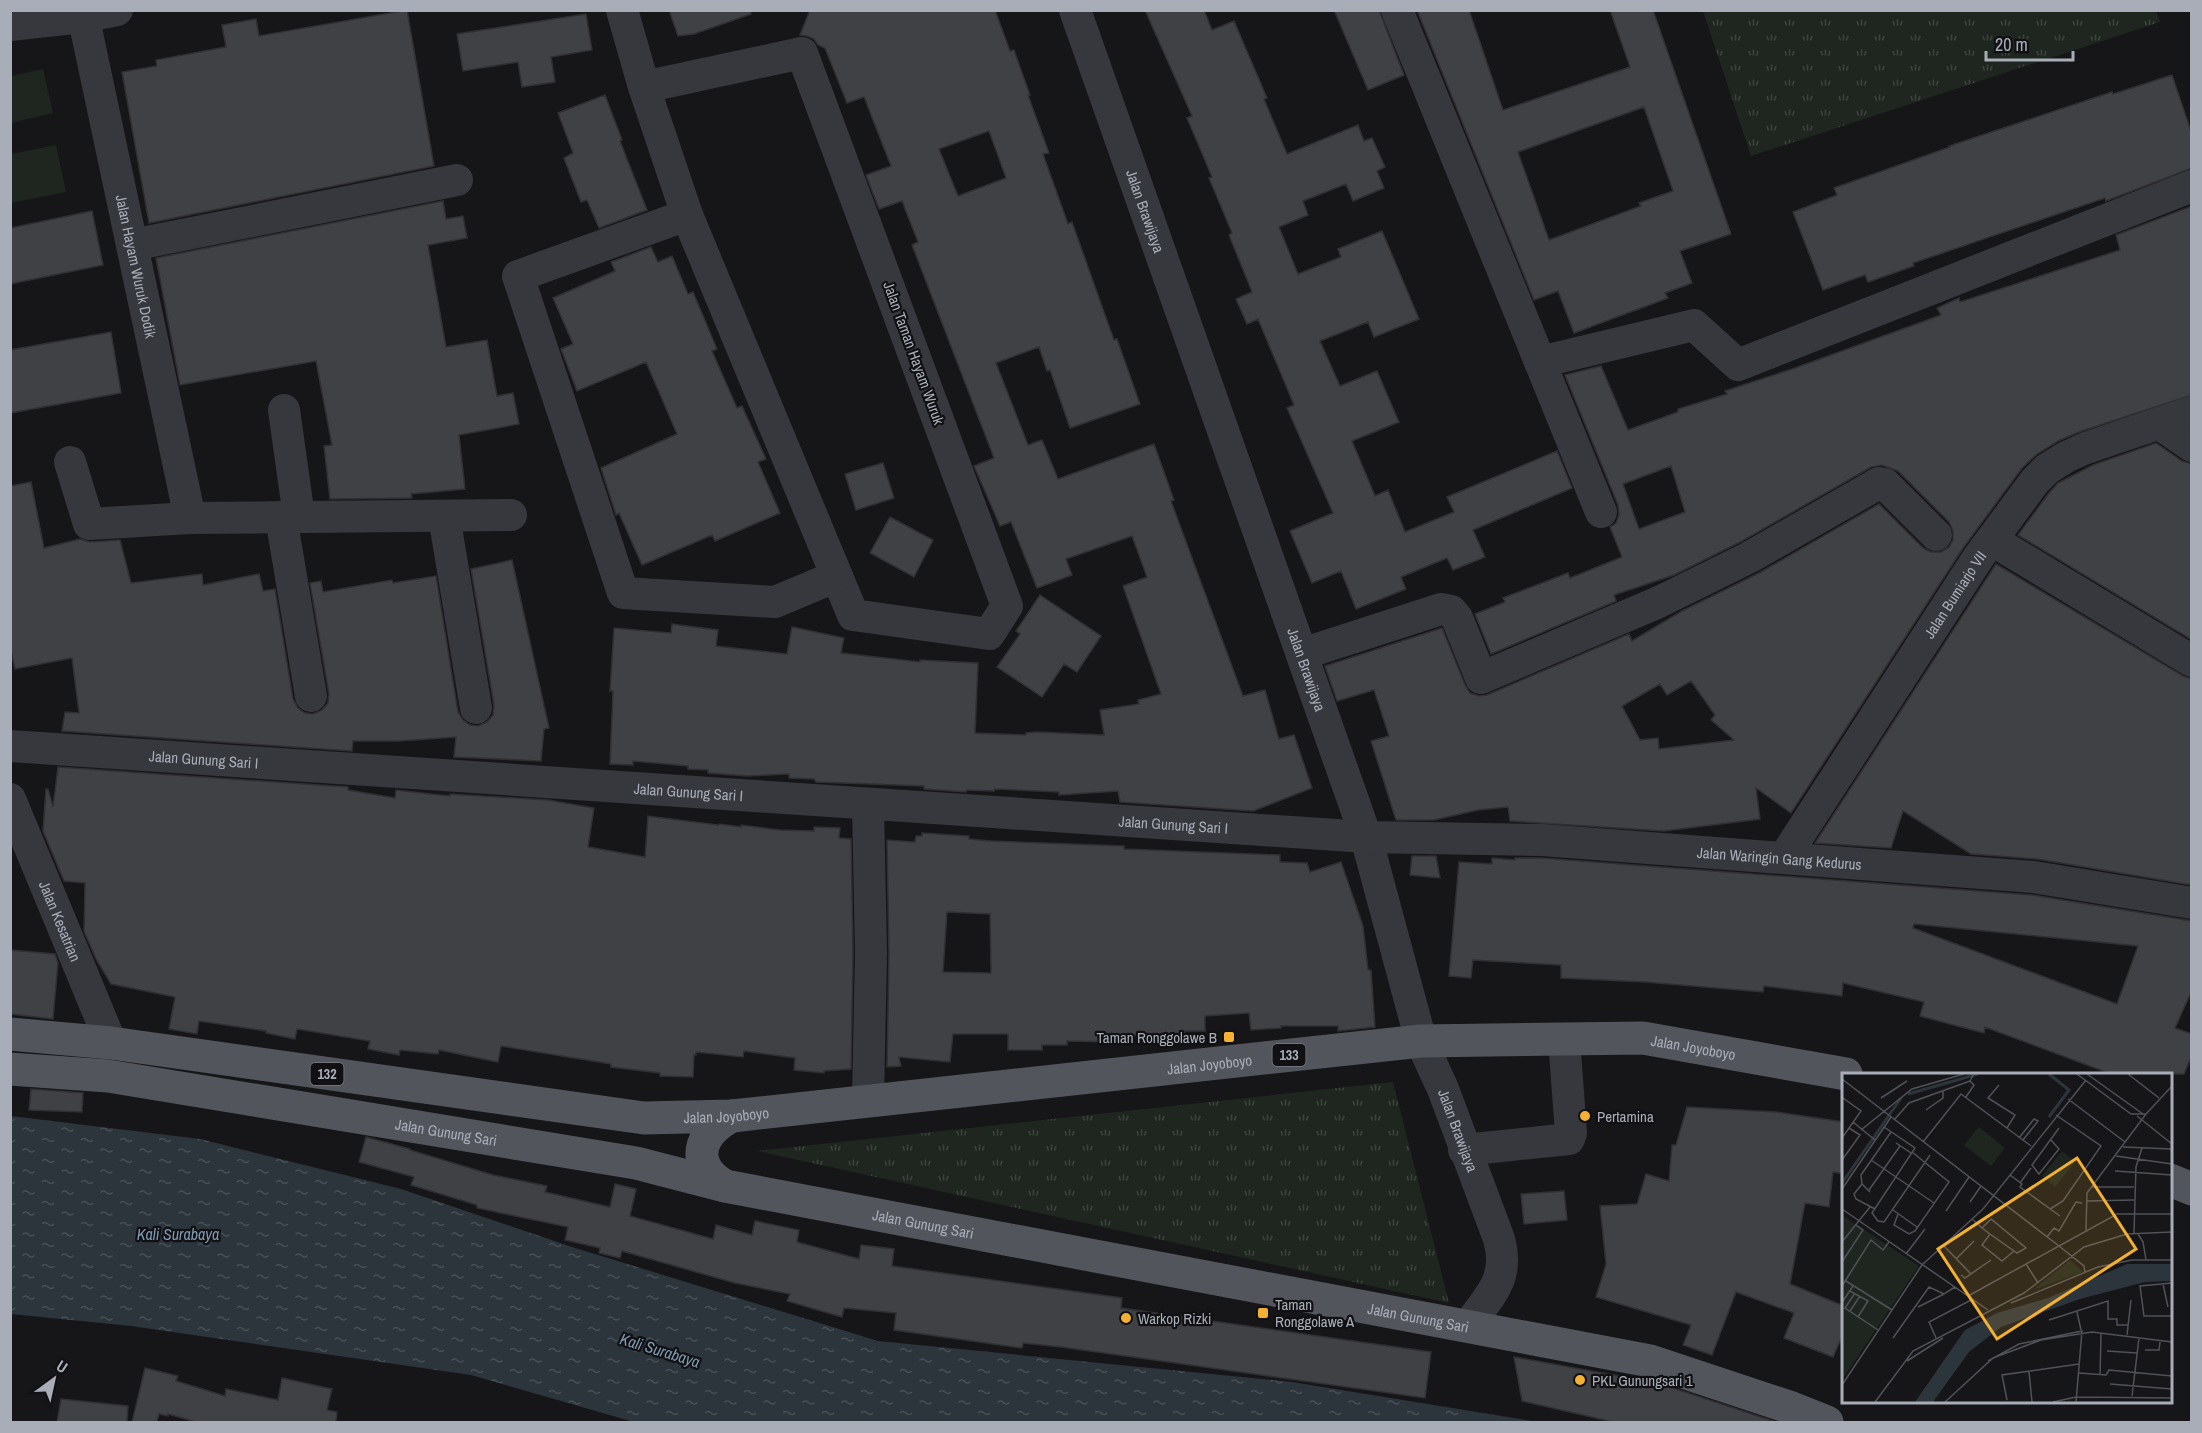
<svg xmlns="http://www.w3.org/2000/svg" width="2202" height="1433" viewBox="0 0 2202 1433" font-family="'Archivo Narrow',sans-serif">
<style>
.grass{fill:url(#grass-tufts)}
.pitch{fill:#1e261f}
.water{fill:url(#water-ripples)}
.building{fill:#404145;stroke:#303034;stroke-width:1.5;fill-rule:evenodd}
.lines{fill:none;stroke-linecap:round;stroke-linejoin:round}
.minor{stroke:#37383d;stroke-width:32}
.major{stroke:#53555c;stroke-width:33}
.poi-dot{fill:#f2b134;stroke:#111113;stroke-width:2}
.labels{text-anchor:middle;dominant-baseline:central;stroke-width:4.5;stroke-linejoin:round;paint-order:stroke}
.shield{fill:#111113;stroke:#7b7e86;stroke-width:1.5}
.shield-label{font-size:14px;font-weight:bold;fill:#a8adb8}
.street-label{font-size:15px;fill:#a8adb8;stroke:#111113}
.poi-label{font-size:15px;fill:#a8adb8;stroke:#111113;text-anchor:start}
.water-label{font-size:16px;font-style:italic;fill:#7f9bb3;stroke:#111113}
.inset-river{fill:none;stroke:#2c353c;stroke-width:3}
.inset-road{fill:none;stroke:#505258;stroke-width:1.5}
.view{fill:#f2b134;fill-opacity:0.15;stroke:#f2b134;stroke-width:3}
.inset-edge{fill:none;stroke:#a8adb8;stroke-width:3}
</style>
<defs>
<pattern id="grass-tufts" width="24" height="20" patternUnits="userSpaceOnUse" patternTransform="scale(1.5)"><rect width="24" height="20" fill="#1e261f"/><path d="M3 7l-1-3M5 7V3M7 7l1-3M15 17l-1-3M17 17v-4M19 17l1-3" fill="none" stroke="#3c433d"/></pattern>
<pattern id="water-ripples" width="26" height="14" patternUnits="userSpaceOnUse" patternTransform="scale(1.5)"><rect width="26" height="14" fill="#2c353c"/><path d="M2 4q2-2 4 0t4 0M15 11q2-2 4 0t4 0" fill="none" stroke="#485056"/></pattern>
</defs>
<rect width="100%" height="100%" fill="#161618"/>
<path class="grass" d="M 2156,10 L 2160,22 L 1751,156 L 1703,11 Z
M 1393,1082 L 1449,1303 L 757,1151 Z"/>
<path class="pitch" d="M 43,69 L 53,113 L 11,123 L 11,76 Z
M 56,145 L 66,192 L 11,203 L 11,154 Z"/>
<path class="water" d="M 11,1116 L 200,1139 L 401,1189 L 572,1247 L 878,1341 L 1292,1382 L 1538,1422 L 634,1422 L 471,1375 L 131,1326 L 11,1314 Z"/>
<path class="building" d="M 407,10 L 434,166 L 149,223 L 122,72 L 157,66 L 156,60 L 226,47 L 222,25 L 256,19 L 259,36 Z
M 669,10 L 750,10 L 751,14 L 694,34 L 678,36 Z
M 810,10 L 995,10 L 1010,51 L 1014,50 L 1030,95 L 1028,95 L 1049,153 L 1043,154 L 1068,224 L 1072,222 L 1114,340 L 1117,339 L 1140,404 L 1070,428 L 1050,370 L 1047,371 L 1039,347 L 996,363 L 1028,445 L 1042,440 L 1058,479 L 1154,444 L 1174,500 L 1171,501 L 1243,696 L 1265,690 L 1279,739 L 1294,735 L 1312,788 L 1253,811 L 1120,802 L 1118,791 L 1059,795 L 1059,792 L 995,789 L 994,791 L 966,790 L 966,792 L 924,789 L 924,786 L 816,782 L 814,779 L 789,778 L 789,774 L 747,776 L 708,773 L 708,770 L 688,769 L 688,766 L 633,761 L 633,765 L 610,764 L 613,691 L 610,691 L 614,628 L 671,633 L 672,624 L 718,630 L 716,646 L 787,654 L 792,627 L 844,638 L 841,653 L 920,662 L 920,660 L 978,663 L 975,733 L 1026,735 L 1026,733 L 1037,732 L 1104,735 L 1100,710 L 1139,704 L 1138,700 L 1161,694 L 1123,586 L 1147,577 L 1132,536 L 1066,559 L 1072,575 L 1037,588 L 1011,522 L 1000,526 L 974,466 L 994,458 L 912,245 L 918,242 L 902,201 L 879,209 L 866,175 L 891,166 L 864,97 L 847,103 L 825,48 L 818,45 L 814,39 L 807,36 L 800,35 ZM 989,131 L 1006,178 L 958,196 L 939,149 Z
M 1145,10 L 1204,10 L 1212,30 L 1234,21 L 1267,98 L 1264,99 L 1287,154 L 1358,125 L 1364,141 L 1372,138 L 1385,167 L 1377,171 L 1384,188 L 1353,201 L 1346,184 L 1303,201 L 1308,215 L 1279,227 L 1298,274 L 1341,257 L 1338,249 L 1382,231 L 1419,319 L 1374,337 L 1368,322 L 1320,341 L 1340,386 L 1377,371 L 1399,422 L 1352,441 L 1375,496 L 1388,490 L 1405,532 L 1454,512 L 1447,497 L 1557,451 L 1572,488 L 1473,530 L 1485,557 L 1453,570 L 1447,558 L 1401,577 L 1406,589 L 1356,609 L 1341,571 L 1312,583 L 1290,531 L 1333,513 L 1287,408 L 1294,405 L 1258,319 L 1247,324 L 1236,299 L 1252,292 L 1229,235 L 1232,233 L 1209,178 L 1212,177 L 1187,118 L 1192,116 Z
M 1334,10 L 1379,10 L 1404,75 L 1368,90 Z
M 1417,10 L 1469,10 L 1503,110 L 1630,67 L 1610,10 L 1653,10 L 1731,234 L 1680,251 L 1692,283 L 1665,293 L 1668,298 L 1574,333 L 1558,291 L 1534,300 ZM 1644,107 L 1673,191 L 1639,203 L 1641,206 L 1549,240 L 1518,152 Z
M 586,14 L 592,50 L 551,57 L 555,82 L 522,87 L 518,62 L 463,71 L 457,34 Z
M 2172,75 L 2192,134 L 2192,168 L 2106,201 L 2105,198 L 1913,263 L 1914,266 L 1868,282 L 1865,275 L 1823,290 L 1793,212 L 1837,195 L 1834,188 L 1950,147 L 1949,146 L 2112,92 L 2113,94 Z
M 605,95 L 622,140 L 620,141 L 647,210 L 599,228 L 587,200 L 581,202 L 564,158 L 573,153 L 558,113 Z
M 443,201 L 446,219 L 463,216 L 467,238 L 428,245 L 446,347 L 487,340 L 497,396 L 513,393 L 519,424 L 459,435 L 465,489 L 411,494 L 412,498 L 330,499 L 324,446 L 332,445 L 316,361 L 180,385 L 156,258 Z
M 2192,206 L 2192,395 L 2079,432 L 2058,441 L 2037,454 L 2022,468 L 1963,548 L 1791,813 L 1756,788 L 1760,819 L 1664,831 L 1510,821 L 1508,807 L 1478,810 L 1434,820 L 1396,820 L 1371,741 L 1389,736 L 1374,690 L 1337,701 L 1325,666 L 1442,628 L 1465,685 L 1470,693 L 1479,696 L 1487,695 L 1629,634 L 1632,641 L 1682,611 L 1759,573 L 1879,504 L 1923,548 L 1931,552 L 1941,552 L 1949,547 L 1953,540 L 1953,531 L 1949,522 L 1898,471 L 1882,465 L 1871,467 L 1742,541 L 1674,575 L 1614,595 L 1616,601 L 1491,654 L 1475,614 L 1505,602 L 1503,598 L 1568,573 L 1570,578 L 1622,557 L 1610,527 L 1616,523 L 1619,515 L 1618,505 L 1565,375 L 1601,366 L 1628,430 L 1678,412 L 1678,409 L 1727,394 L 1725,391 L 1795,368 L 1941,315 L 1937,308 L 1959,298 L 1960,302 L 2120,250 L 2116,235 ZM 1671,466 L 1685,512 L 1639,529 L 1623,484 ZM 1691,681 L 1715,715 L 1711,720 L 1734,740 L 1659,749 L 1658,738 L 1640,740 L 1622,706 L 1660,684 L 1667,695 Z
M 92,211 L 103,265 L 10,284 L 10,228 Z
M 651,247 L 658,262 L 672,256 L 688,294 L 693,292 L 717,349 L 712,351 L 737,408 L 742,406 L 766,459 L 758,462 L 780,513 L 715,541 L 712,535 L 642,565 L 619,513 L 616,515 L 601,468 L 677,434 L 646,362 L 577,391 L 561,349 L 573,344 L 553,298 L 615,271 L 611,262 Z
M 111,332 L 121,393 L 10,413 L 10,350 Z
M 2156,443 L 2182,461 L 2192,464 L 2192,640 L 2018,535 L 2049,493 L 2058,483 L 2093,465 Z
M 883,463 L 894,498 L 856,510 L 845,474 Z
M 31,482 L 44,548 L 80,539 L 90,542 L 120,540 L 131,583 L 202,574 L 203,585 L 259,574 L 263,591 L 275,589 L 293,699 L 298,708 L 305,713 L 313,714 L 322,710 L 328,703 L 329,694 L 310,583 L 321,581 L 323,592 L 392,580 L 393,583 L 436,576 L 458,712 L 463,720 L 470,725 L 478,726 L 487,722 L 493,715 L 494,705 L 471,569 L 512,560 L 549,728 L 544,729 L 541,761 L 454,757 L 456,737 L 399,741 L 353,741 L 352,751 L 62,731 L 65,712 L 79,713 L 72,658 L 15,669 L 10,647 L 10,486 Z
M 890,517 L 933,540 L 914,577 L 870,553 Z
M 1996,564 L 2183,676 L 2192,679 L 2192,885 L 2037,859 L 1971,854 L 1903,811 L 1891,848 L 1815,843 Z
M 1040,595 L 1101,636 L 1077,672 L 1064,664 L 1042,697 L 997,667 L 1020,634 L 1016,631 Z
M 58,767 L 348,787 L 348,790 L 395,798 L 396,790 L 440,795 L 450,796 L 450,794 L 548,800 L 594,808 L 588,847 L 645,857 L 648,816 L 718,825 L 719,824 L 741,827 L 741,825 L 780,830 L 814,831 L 814,827 L 840,828 L 839,838 L 851,839 L 853,953 L 851,1069 L 824,1071 L 824,1073 L 794,1070 L 795,1058 L 744,1051 L 743,1057 L 696,1052 L 696,1055 L 694,1055 L 693,1077 L 660,1076 L 660,1073 L 611,1067 L 611,1064 L 501,1046 L 498,1062 L 439,1050 L 438,1054 L 400,1050 L 399,1055 L 368,1049 L 370,1041 L 297,1029 L 295,1039 L 266,1033 L 266,1031 L 199,1021 L 197,1034 L 169,1029 L 175,997 L 111,984 L 96,959 L 84,931 L 85,883 L 64,881 L 43,831 L 46,789 L 48,789 L 53,807 Z
M 922,833 L 969,836 L 969,839 L 991,841 L 1124,846 L 1124,849 L 1280,855 L 1280,862 L 1307,863 L 1310,872 L 1341,862 L 1363,926 L 1368,970 L 1371,970 L 1375,1027 L 1338,1031 L 1338,1026 L 1281,1026 L 1281,1028 L 1251,1030 L 1249,1013 L 1205,1016 L 1205,1031 L 1185,1031 L 1185,1037 L 1113,1035 L 1113,1042 L 1067,1041 L 1067,1045 L 1042,1045 L 1042,1050 L 1008,1050 L 1008,1034 L 953,1034 L 950,1062 L 899,1057 L 901,1066 L 887,1067 L 889,953 L 887,840 L 915,842 L 916,836 L 922,836 ZM 947,912 L 990,914 L 991,973 L 943,972 Z
M 1412,856 L 1436,856 L 1440,878 L 1410,875 Z
M 1492,858 L 1515,860 L 1515,858 L 1541,858 L 2032,895 L 2192,921 L 2192,990 L 2175,1028 L 2192,1034 L 2192,1055 L 2184,1074 L 2111,1074 L 1985,1027 L 1984,1033 L 1920,1016 L 1924,1002 L 1843,983 L 1842,996 L 1764,986 L 1763,992 L 1645,982 L 1561,978 L 1561,965 L 1473,960 L 1471,978 L 1449,976 L 1459,862 L 1492,864 ZM 1914,924 L 2138,946 L 2117,1004 L 1913,928 Z
M 10,950 L 55,954 L 58,963 L 53,1019 L 10,1014 Z
M 31,1089 L 83,1093 L 82,1112 L 29,1110 Z
M 1687,1107 L 1776,1112 L 1844,1122 L 1844,1174 L 1833,1172 L 1829,1207 L 1805,1203 L 1790,1284 L 1844,1306 L 1844,1332 L 1833,1357 L 1784,1338 L 1794,1313 L 1736,1292 L 1712,1355 L 1683,1345 L 1691,1325 L 1596,1297 L 1606,1264 L 1600,1206 L 1637,1204 L 1646,1174 L 1669,1181 L 1672,1145 L 1676,1145 Z
M 366,1137 L 410,1149 L 410,1150 L 493,1175 L 547,1186 L 545,1192 L 610,1207 L 615,1184 L 636,1189 L 630,1216 L 713,1239 L 716,1225 L 752,1235 L 755,1221 L 799,1230 L 797,1242 L 859,1259 L 861,1245 L 894,1249 L 892,1266 L 1122,1298 L 1121,1308 L 1431,1352 L 1425,1398 L 1061,1347 L 1023,1343 L 1022,1348 L 894,1330 L 896,1313 L 844,1308 L 842,1317 L 787,1301 L 790,1294 L 735,1283 L 622,1251 L 620,1258 L 599,1253 L 600,1248 L 565,1240 L 568,1227 L 477,1208 L 477,1205 L 411,1185 L 414,1177 L 359,1162 Z
M 1564,1191 L 1567,1220 L 1524,1224 L 1521,1194 Z
M 1514,1357 L 1658,1383 L 1776,1422 L 1613,1422 L 1522,1401 Z
M 145,1368 L 178,1376 L 176,1381 L 225,1396 L 226,1389 L 278,1400 L 282,1378 L 332,1389 L 327,1410 L 337,1412 L 336,1422 L 196,1422 L 168,1414 L 168,1416 L 159,1414 L 157,1422 L 132,1422 Z
M 61,1399 L 128,1406 L 127,1422 L 57,1422 Z"/>
<g class="lines">
<g class="minor">
<path id="s1" d="M 82,10 L 190,518"/>
<path d="M 622,10 L 644,87 L 687,215 L 853,615 L 989,634 L 1007,606 L 802,53 L 644,87"/>
<path id="s2" d="M 1075,10 L 1366,837 L 1421,1041 L 1443,1089 L 1499,1239 C 1510,1279 1490,1295 1468,1326"/>
<path d="M 1397,10 L 1601,512"/>
<path d="M 10,25 L 83,17 L 117,10"/>
<path d="M 687,215 L 518,276 L 623,593 L 775,602 L 837,576"/>
<path d="M 132,245 L 457,180"/>
<path d="M 1540,362 L 1694,325 L 1738,365 L 2192,186"/>
<path d="M 284,410 L 299,517"/>
<path d="M 2160,424 L 2192,446"/>
<path d="M 70,462 L 89,524 L 190,518 L 511,515"/>
<path d="M 444,516 L 476,708"/>
<path d="M 281,517 L 311,696"/>
<path d="M 1992,540 L 2192,661"/>
<path d="M 1302,654 L 1441,609 L 1451,611 L 1457,618 L 1481,678 L 1659,602 L 1750,557 L 1879,483 L 1885,484 L 1936,535"/>
<path id="s3" d="M 10,746 L 1366,837 L 1542,840 L 2034,877 L 2192,903"/>
<path id="s4" d="M 10,799 L 111,1043"/>
<path id="s5" d="M 1784,858 L 1978,558 L 2035,481 L 2047,469 L 2066,457 L 2086,448 L 2192,412"/>
<path d="M 868,1100 L 871,953 L 868,804"/>
<path d="M 1464,1150 L 1569,1139 L 1571,1133 L 1564,1039"/>
</g>
<g class="major">
<path id="s6" d="M 10,1034 L 111,1043 L 644,1118 L 732,1116 L 1421,1041 L 1643,1038 L 1846,1074"/>
<path id="s7" d="M 10,1069 L 108,1076 L 636,1163 L 725,1186 L 1650,1361 L 1792,1408 L 1827,1422"/>
<path d="M 2170,1180 L 2192,1189"/>
<path d="M 725,1186 C 689,1165 698,1133 732,1116"/>
</g>
</g>
<g class="poi-dot">
<rect x="1223" y="1031" width="12" height="12" rx="3"/>
<circle cx="1585" cy="1116" r="6"/>
<rect x="1257" y="1307" width="12" height="12" rx="3"/>
<circle cx="1126" cy="1318" r="6"/>
<circle cx="1580" cy="1380" r="6"/>
</g>
<g class="labels">
<g class="shield">
<rect x="1272.5" y="1044" width="33" height="22" rx="4.5"/>
<rect x="310.5" y="1063" width="33" height="22" rx="4.5"/>
</g>
<g class="shield-label">
<text x="1289" y="1055">133</text>
<text x="327" y="1074">132</text>
</g>
<g class="street-label">
<text stroke="none"><textPath href="#s2" startOffset="213">Jalan Brawijaya</textPath></text>
<text stroke="none"><textPath href="#s1" startOffset="262">Jalan Hayam Wuruk Dodik</textPath></text>
<text transform="translate(914 353) rotate(70)">Jalan Taman Hayam Wuruk</text>
<text stroke="none"><textPath href="#s5" startOffset="314">Jalan Bumiarjo VII</textPath></text>
<text stroke="none"><textPath href="#s2" startOffset="699">Jalan Brawijaya</textPath></text>
<text stroke="none"><textPath href="#s3" startOffset="194">Jalan Gunung Sari I</textPath></text>
<text stroke="none"><textPath href="#s3" startOffset="680">Jalan Gunung Sari I</textPath></text>
<text stroke="none"><textPath href="#s3" startOffset="1166">Jalan Gunung Sari I</textPath></text>
<text stroke="none"><textPath href="#s3" startOffset="1773">Jalan Waringin Gang Kedurus</textPath></text>
<text stroke="none"><textPath href="#s4" startOffset="132">Jalan Kesatrian</textPath></text>
<text stroke="none"><textPath href="#s6" startOffset="1694">Jalan Joyoboyo</textPath></text>
<text stroke="none"><textPath href="#s6" startOffset="1208">Jalan Joyoboyo</textPath></text>
<text stroke="none"><textPath href="#s6" startOffset="722">Jalan Joyoboyo</textPath></text>
<text stroke="none"><textPath href="#s2" startOffset="1185">Jalan Brawijaya</textPath></text>
<text stroke="none"><textPath href="#s7" startOffset="441">Jalan Gunung Sari</textPath></text>
<text stroke="none"><textPath href="#s7" startOffset="927">Jalan Gunung Sari</textPath></text>
<text stroke="none"><textPath href="#s7" startOffset="1431">Jalan Gunung Sari</textPath></text>
</g>
<g class="poi-label">
<text x="1217" y="1037" text-anchor="end">Taman Ronggolawe B</text>
<text x="1597" y="1116">Pertamina</text>
<text x="1275" y="1304">Taman<tspan x="1275" dy="17">Ronggolawe A</tspan></text>
<text x="1138" y="1318">Warkop Rizki</text>
<text x="1592" y="1380">PKL Gunungsari 1</text>
</g>
<g class="water-label">
<text x="178" y="1234">Kali Surabaya</text>
<text transform="translate(660 1350) rotate(17)">Kali Surabaya</text>
</g>
</g>
<g transform="translate(1842 1073)">
<rect width="330" height="330" fill="#161618"/>
<path d="M 220,78 L 233,89 L 213,114 L 200,103 ZM 228,187 L 241,199 L 191,217 Z" fill="#1e261f"/>
<path d="M 137,54 L 163,75 L 149,93 L 122,72 ZM 0,142 L 77,193 L 0,307 Z" fill="#1e261f"/>
<path d="M 285,191 L 330,191 L 330,208 L 303,209 L 238,226 L 159,254 L 127,279 L 91,329 L 73,329 L 123,257 L 155,240 L 206,225 Z" fill="#2c353c"/>
<path class="inset-river" d="M 66,21 L 136,1M 207,44 L 227,17 L 207,1M 0,110 L 59,25"/>
<path class="inset-road" d="M 235,1 L 289,41 L 304,41M 245,1 L 301,41M 286,1 L 317,25M 0,6 L 217,173 L 242,193 L 243,199M 157,12 L 146,25 L 173,42 L 165,55M 124,24 L 132,12 L 128,8 L 132,1M 39,25 L 65,8M 226,26 L 283,69M 84,37 L 101,25 L 101,18M 304,41 L 330,13M 295,43 L 330,71M 52,47 L 67,30 L 128,8M 11,49 L 33,67M 42,54 L 73,75 L 30,140 L 36,148 L 42,149 L 88,82M 19,57 L 70,16 L 122,1M 0,65 L 19,38 L 1,25M 177,65 L 192,46 L 196,48 L 181,67M 209,67 L 217,76 L 197,101 L 190,92 L 217,55M 81,69 L 119,21 L 189,73M 54,70 L 69,80M 281,74 L 330,76M 274,83 L 330,91M 0,87 L 18,62 L 7,55M 29,87 L 92,130M 273,98 L 330,102M 168,102 L 180,111 L 178,114 L 218,143M 178,110 L 189,95M 20,111 L 12,121 L 14,126 L 33,136M 250,114 L 292,114M 0,116 L 49,44M 27,117 L 58,73M 28,119 L 20,111 L 19,102 L 49,59M 244,128 L 292,127M 128,129 L 139,113M 0,136 L 146,237M 208,136 L 221,128 L 259,73 L 214,42M 51,137 L 75,154M 104,138 L 127,104M 56,141 L 52,152 L 67,161 L 73,158 L 107,109 L 70,79M 130,146 L 140,155 L 148,161 L 175,180 L 184,175 L 149,146 L 140,155M 244,157 L 245,120 L 304,41M 292,160 L 294,94 L 300,75M 148,161 L 140,172 L 160,188 L 172,178M 296,161 L 301,169 L 304,187M 205,164 L 212,155 L 217,158 L 234,129 L 240,130M 0,169 L 28,134M 102,173 L 129,201M 64,181 L 83,156M 114,186 L 132,168M 0,189 L 21,157 L 14,152M 184,191 L 196,210M 119,202 L 123,205 L 149,187M 4,208 L 50,237M 330,210 L 298,213 L 302,243 L 330,243M 321,211 L 326,234M 0,213 L 29,167 L 41,177 L 47,169M 8,218 L 26,228 L 16,244M 13,220 L 3,235 L 36,257M 126,223 L 275,141 L 330,141M 1,228 L 11,213M 169,230 L 256,194 L 290,187 L 330,187M 76,234 L 102,221M 8,238 L 18,223M 235,239 L 239,257M 207,247 L 266,228 L 266,246 L 275,246 L 275,252 L 286,252M 285,262 L 289,227M 51,265 L 87,214 L 102,221 L 113,214M 94,265 L 87,249 L 129,227M 303,277 L 317,277 L 318,269M 265,278 L 295,280M 65,288 L 101,265M 146,288 L 177,271 L 240,258 L 234,329M 187,299 L 190,329M 237,300 L 264,302 L 267,297 L 330,303M 258,302 L 259,261M 268,311 L 330,316M 0,312 L 80,192 L 141,136 L 244,7M 290,323 L 297,265M 165,327 L 160,302 L 237,291M 33,329 L 71,278 L 182,220 L 242,174 L 285,161 L 330,159M 103,329 L 151,285 L 199,267 L 250,259 L 330,269M 211,329 L 234,324 L 330,325"/>
<path class="view" d="M 235,85 L 294,176 L 155,266 L 96,176 Z"/>
<rect width="330" height="330" class="inset-edge"/>
</g>
<rect width="2202" height="1433" fill="none" stroke="#a8adb8" stroke-width="24"/>
<g transform="translate(54 1379) rotate(33)" stroke="#111113" stroke-width="4.5" paint-order="stroke">
<path d="M0-4.5L10 22L0 15L-10 22Z" fill="#a8adb8"/>
<text y="-9" font-size="16" font-weight="bold" text-anchor="middle" fill="#a8adb8">U</text>
</g>
<path d="M1986 51v9h87v-9" fill="none" stroke="#a8adb8" stroke-width="3"/>
<text x="1995" y="51" font-size="18" fill="#a8adb8" stroke="#111113" stroke-width="4.5" paint-order="stroke">20 m</text>
</svg>
